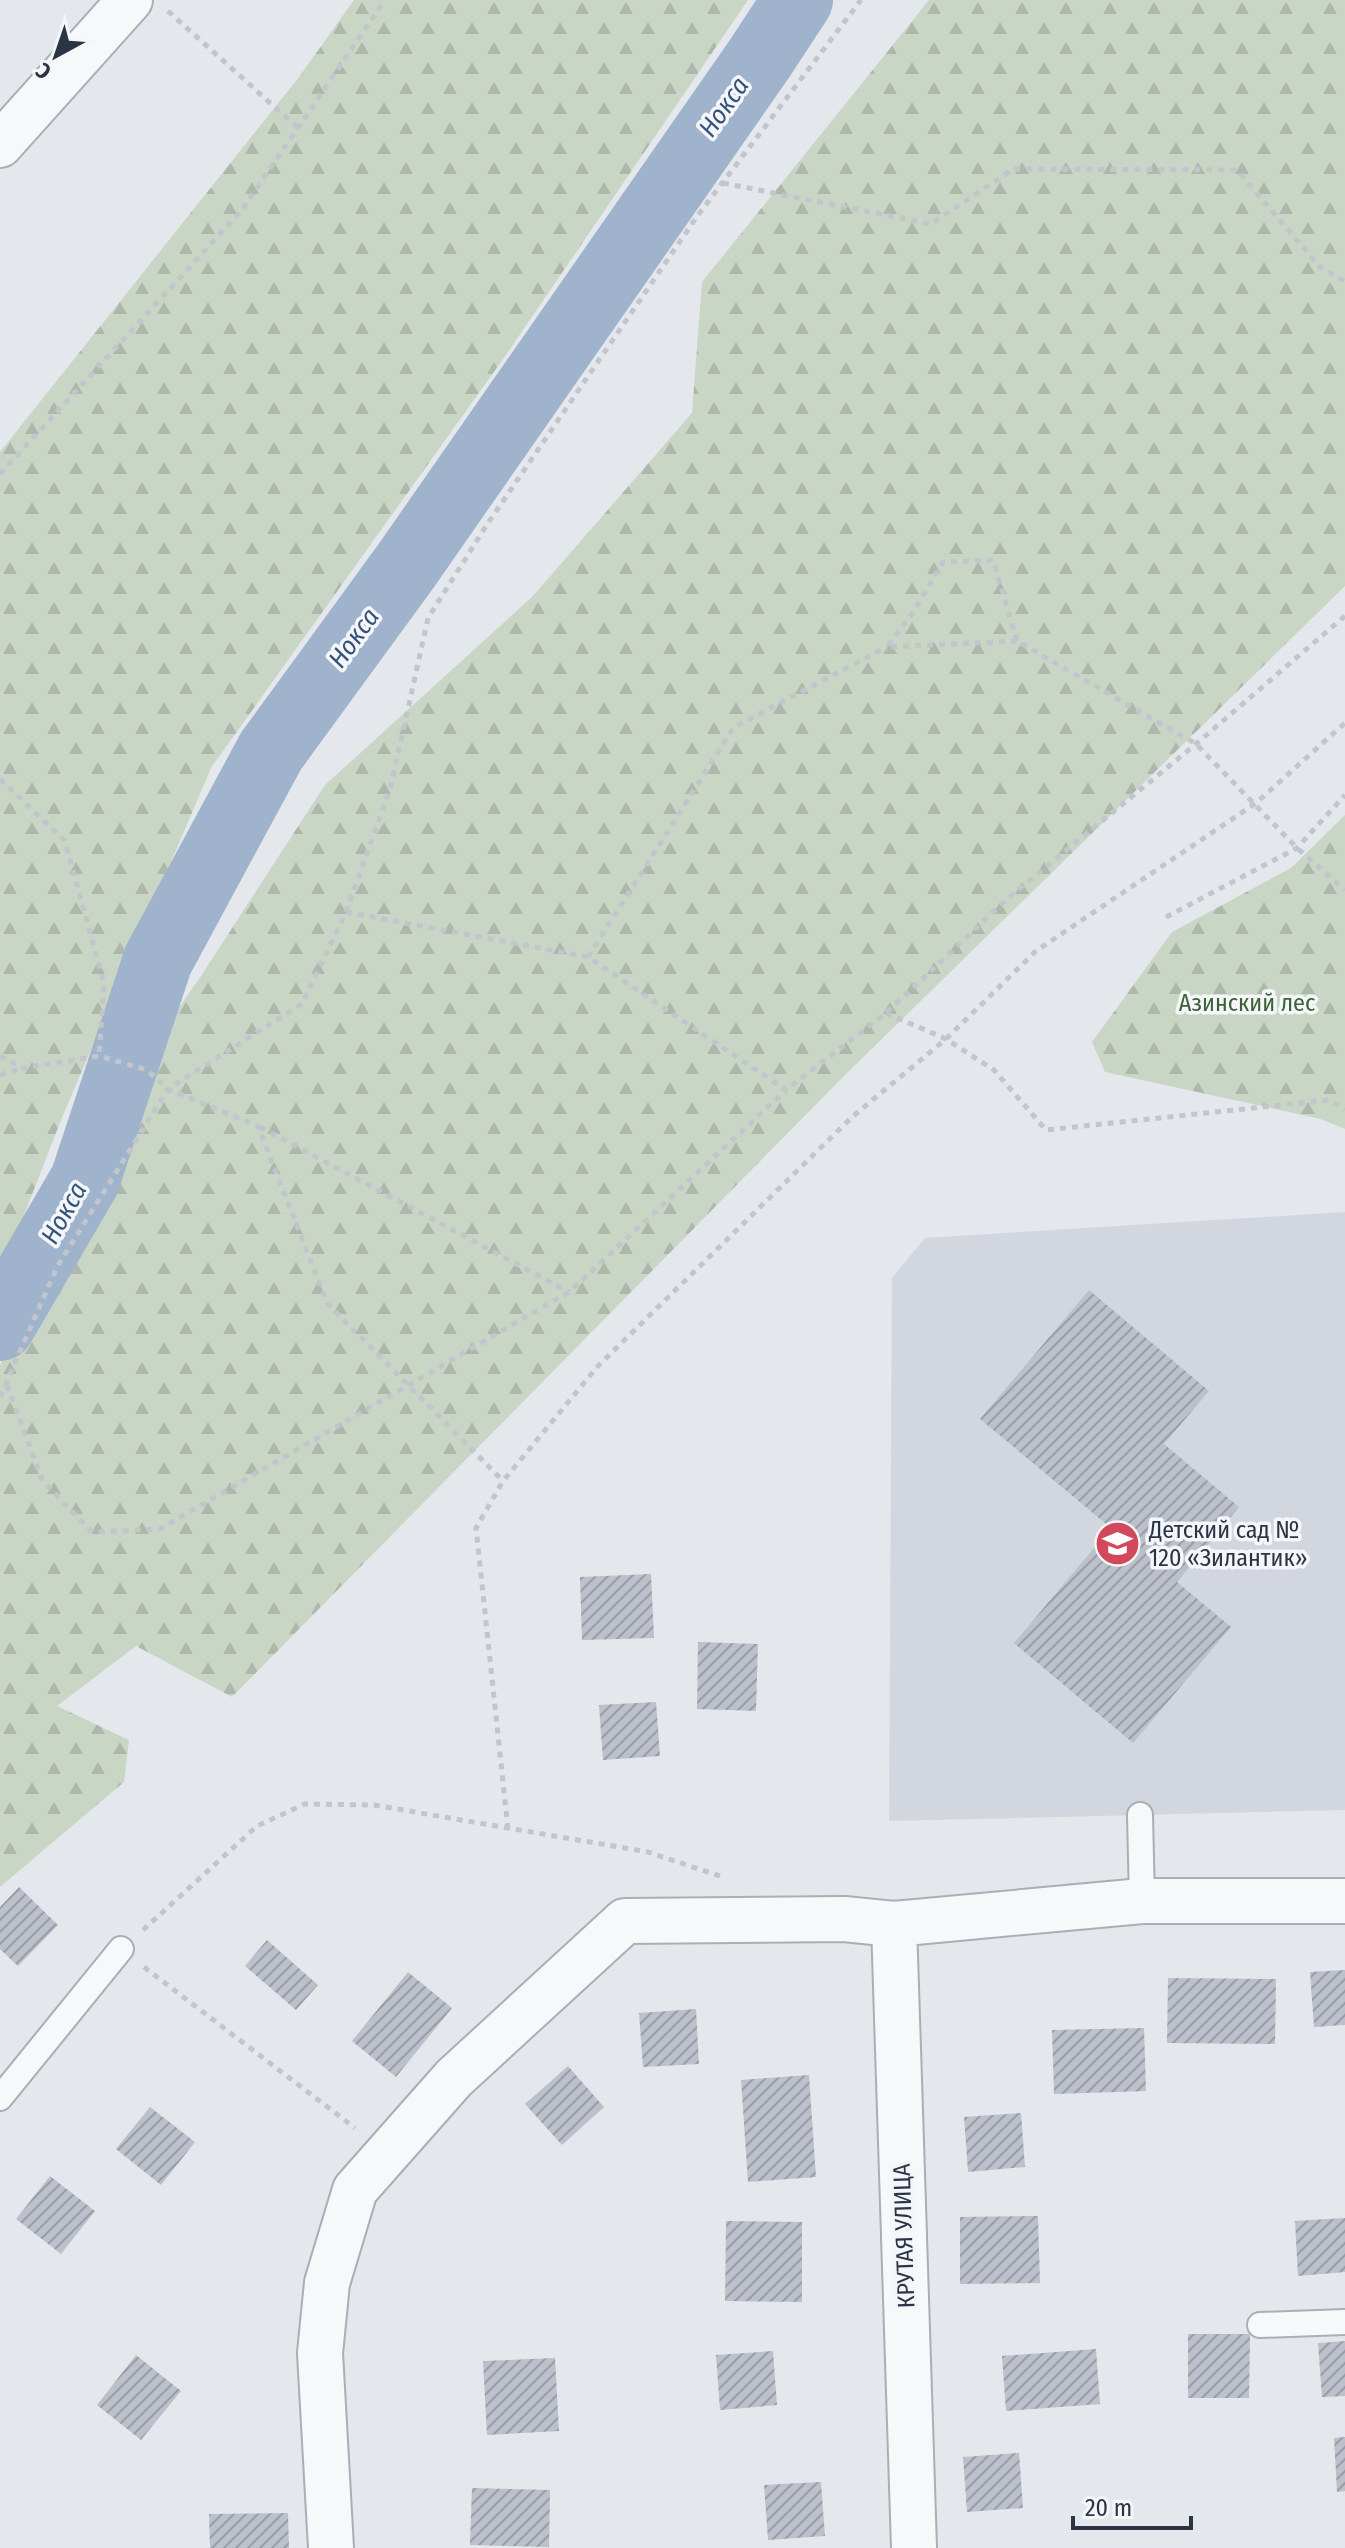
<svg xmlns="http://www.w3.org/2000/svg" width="1345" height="2548" viewBox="0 0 1345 2548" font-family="'Fira Sans Condensed',sans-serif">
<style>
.built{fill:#d2d6de}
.forest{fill:url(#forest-firs)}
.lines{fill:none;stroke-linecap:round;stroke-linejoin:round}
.river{stroke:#9fb4cc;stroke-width:70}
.building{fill:url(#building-hatch)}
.service-casing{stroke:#a9aeb7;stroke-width:28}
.minor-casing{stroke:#a9aeb7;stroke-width:48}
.path{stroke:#c2c5cb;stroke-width:5;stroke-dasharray:6 6;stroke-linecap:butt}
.service{stroke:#f7f8fa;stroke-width:24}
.minor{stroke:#f7f8fa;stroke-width:44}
.labels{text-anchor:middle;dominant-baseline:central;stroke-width:7;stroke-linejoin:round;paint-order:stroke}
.park-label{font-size:24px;fill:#3f6138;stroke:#f4f6f9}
.poi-label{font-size:24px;fill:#2b3445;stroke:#f4f6f9;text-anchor:start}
.street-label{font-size:24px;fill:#2b3445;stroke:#f4f6f9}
.water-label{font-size:26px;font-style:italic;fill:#34527a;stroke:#f4f6f9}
</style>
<defs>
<pattern id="forest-firs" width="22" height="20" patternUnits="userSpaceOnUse" patternTransform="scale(2)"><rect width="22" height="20" fill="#c9d6c5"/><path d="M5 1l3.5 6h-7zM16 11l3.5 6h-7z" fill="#adb8ab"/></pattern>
<pattern id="building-hatch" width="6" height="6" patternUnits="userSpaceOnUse" patternTransform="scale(2)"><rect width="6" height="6" fill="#bbc0ca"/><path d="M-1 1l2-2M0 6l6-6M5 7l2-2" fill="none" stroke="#989da6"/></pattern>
</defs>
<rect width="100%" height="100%" fill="#e4e7ec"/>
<path class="built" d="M 1345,1212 L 1345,1810 L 889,1821 L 892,1278 L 925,1238 Z"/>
<path class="forest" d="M 354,0 L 748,0 L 506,355 L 211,768 L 61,1120 L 0,1277 L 0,452 L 299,77 Z
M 929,0 L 1345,0 L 1345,586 L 845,1075 L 232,1697 L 136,1646 L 57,1706 L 129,1740 L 124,1782 L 0,1887 L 0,1366 L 27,1271 L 104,1116 L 201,976 L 325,785 L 533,596 L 692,413 L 702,282 Z
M 1345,815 L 1345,1129 L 1321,1119 L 1105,1072 L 1092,1042 L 1172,932 L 1291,868 Z"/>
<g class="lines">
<path class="river" d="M 0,1326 L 85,1180 L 158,960 L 271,751 L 406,566 L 760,58 L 798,0"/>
</g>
<path class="building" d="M 1089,1290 L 1209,1391 L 1164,1444 L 1239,1507 L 1177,1582 L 1231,1627 L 1133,1743 L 1014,1643 L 1111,1528 L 980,1419 Z
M 651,1574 L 654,1638 L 582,1640 L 580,1577 Z
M 698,1642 L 758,1644 L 756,1711 L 697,1709 Z
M 656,1702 L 660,1756 L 603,1760 L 599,1705 Z
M 19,1887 L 58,1925 L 18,1966 L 0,1949 L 0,1907 Z
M 267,1940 L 318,1985 L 296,2010 L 245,1966 Z
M 1345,1970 L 1345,2025 L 1314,2027 L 1310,1972 Z
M 408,1972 L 452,2008 L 396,2077 L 352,2041 Z
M 1168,1978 L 1276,1979 L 1275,2044 L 1167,2043 Z
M 696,2009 L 699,2064 L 643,2067 L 639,2013 Z
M 1144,2028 L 1146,2091 L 1054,2094 L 1052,2030 Z
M 568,2066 L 604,2107 L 562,2145 L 525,2104 Z
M 809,2075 L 816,2177 L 748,2182 L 741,2080 Z
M 150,2107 L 195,2142 L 161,2185 L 116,2149 Z
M 1021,2113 L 1025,2167 L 968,2172 L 964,2117 Z
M 50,2176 L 95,2211 L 61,2254 L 16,2219 Z
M 1038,2216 L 1040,2283 L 960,2284 L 960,2217 Z
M 1345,2218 L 1345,2272 L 1298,2276 L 1295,2221 Z
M 726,2221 L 802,2222 L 802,2302 L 725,2301 Z
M 1188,2334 L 1250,2334 L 1249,2398 L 1188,2398 Z
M 1345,2341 L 1345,2396 L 1322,2397 L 1318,2343 Z
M 1096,2349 L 1100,2404 L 1006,2411 L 1002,2356 Z
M 773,2351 L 777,2405 L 720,2410 L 716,2355 Z
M 136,2355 L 181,2391 L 141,2440 L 97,2405 Z
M 555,2358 L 559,2431 L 487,2435 L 483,2361 Z
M 1345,2437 L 1345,2491 L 1337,2492 L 1334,2438 Z
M 1019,2453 L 1023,2508 L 967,2512 L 963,2457 Z
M 821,2482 L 825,2536 L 768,2540 L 764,2485 Z
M 472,2488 L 550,2490 L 549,2547 L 470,2545 Z
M 288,2513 L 289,2548 L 210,2548 L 209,2514 Z"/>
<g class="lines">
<defs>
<path id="service" d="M 1140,1815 L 1142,1901
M 0,2098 L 121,1949
M 1260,2325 L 1345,2322"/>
<path id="minor" d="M 0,145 L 130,0
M 894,1924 L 914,2548
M 331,2548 L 320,2353 L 327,2283 L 355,2190 L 454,2078 L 625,1921 L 844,1919 L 894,1924 L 1142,1901 L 1345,1901"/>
</defs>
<use href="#service" class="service-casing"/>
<use href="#minor" class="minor-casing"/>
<path class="path" d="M 168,11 L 298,128
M 723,183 L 931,224 L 1013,169 L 1237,170 L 1320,267 L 1345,282
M 0,474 L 242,210 L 385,0
M 1017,641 L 887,647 L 914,611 L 943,562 L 993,560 L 1017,641 L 1196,744 L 1297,848 L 1345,890
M 0,779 L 65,841 L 104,984 L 99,1056
M 346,912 L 588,957 L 786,1090 L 886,1013 L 1008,898 L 1196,744 L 1345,616
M 1166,917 L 1297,848 L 1345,795
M 588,957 L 734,727 L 887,647
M 886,1013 L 946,1039 L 994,1070 L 1046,1130 L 1329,1100 L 1345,1109
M 0,1056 L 23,1068 L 99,1056 L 147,1070 L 168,1089 L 258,1126 L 327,1303 L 503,1481
M 0,1075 L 22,1068
M 260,1127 L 569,1292
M 7,1385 L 42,1480 L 92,1532 L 160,1529 L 569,1292 L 786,1090
M 0,1397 L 57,1267 L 168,1089 L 302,1004 L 346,912 L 391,786 L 428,618 L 488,523 L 698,215 L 861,0
M 508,1829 L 476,1528 L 503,1481 L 598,1366 L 852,1117 L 946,1039 L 1036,951 L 1256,803 L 1345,723
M 143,1930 L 257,1826 L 305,1804 L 374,1805 L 648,1852 L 720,1876
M 144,1967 L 355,2128"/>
<use href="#service" class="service"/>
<use href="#minor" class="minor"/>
</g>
<defs>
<symbol id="school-disc" viewBox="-11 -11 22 22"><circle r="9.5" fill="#d1495b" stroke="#f4f6f9"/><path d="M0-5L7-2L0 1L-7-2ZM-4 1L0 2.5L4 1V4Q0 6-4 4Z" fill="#fff"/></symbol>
</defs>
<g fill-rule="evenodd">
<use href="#school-disc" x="1092" y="1518" width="51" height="51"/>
</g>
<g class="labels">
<g class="park-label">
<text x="1247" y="1003">Азинский лес</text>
</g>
<g class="poi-label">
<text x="1149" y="1530">Детский сад №<tspan x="1149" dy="28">120 «Зилантик»</tspan></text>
</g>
<g class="street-label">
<text transform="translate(904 2236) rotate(-92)">КРУТАЯ УЛИЦА</text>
</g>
<g class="water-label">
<text transform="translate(724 107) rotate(-55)">Нокса</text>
<text transform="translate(354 638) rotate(-54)">Нокса</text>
<text transform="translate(64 1213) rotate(-61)">Нокса</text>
</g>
</g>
<g transform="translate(56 56) rotate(220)" stroke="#f4f6f9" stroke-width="6" paint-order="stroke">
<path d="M0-6L14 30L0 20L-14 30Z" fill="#2b3445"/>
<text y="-12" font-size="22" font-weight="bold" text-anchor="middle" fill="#2b3445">С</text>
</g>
<path d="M1073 2516v12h118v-12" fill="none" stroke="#2b3445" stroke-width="4"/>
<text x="1085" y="2516" font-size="24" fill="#2b3445" stroke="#f4f6f9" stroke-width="6" paint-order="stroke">20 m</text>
</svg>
